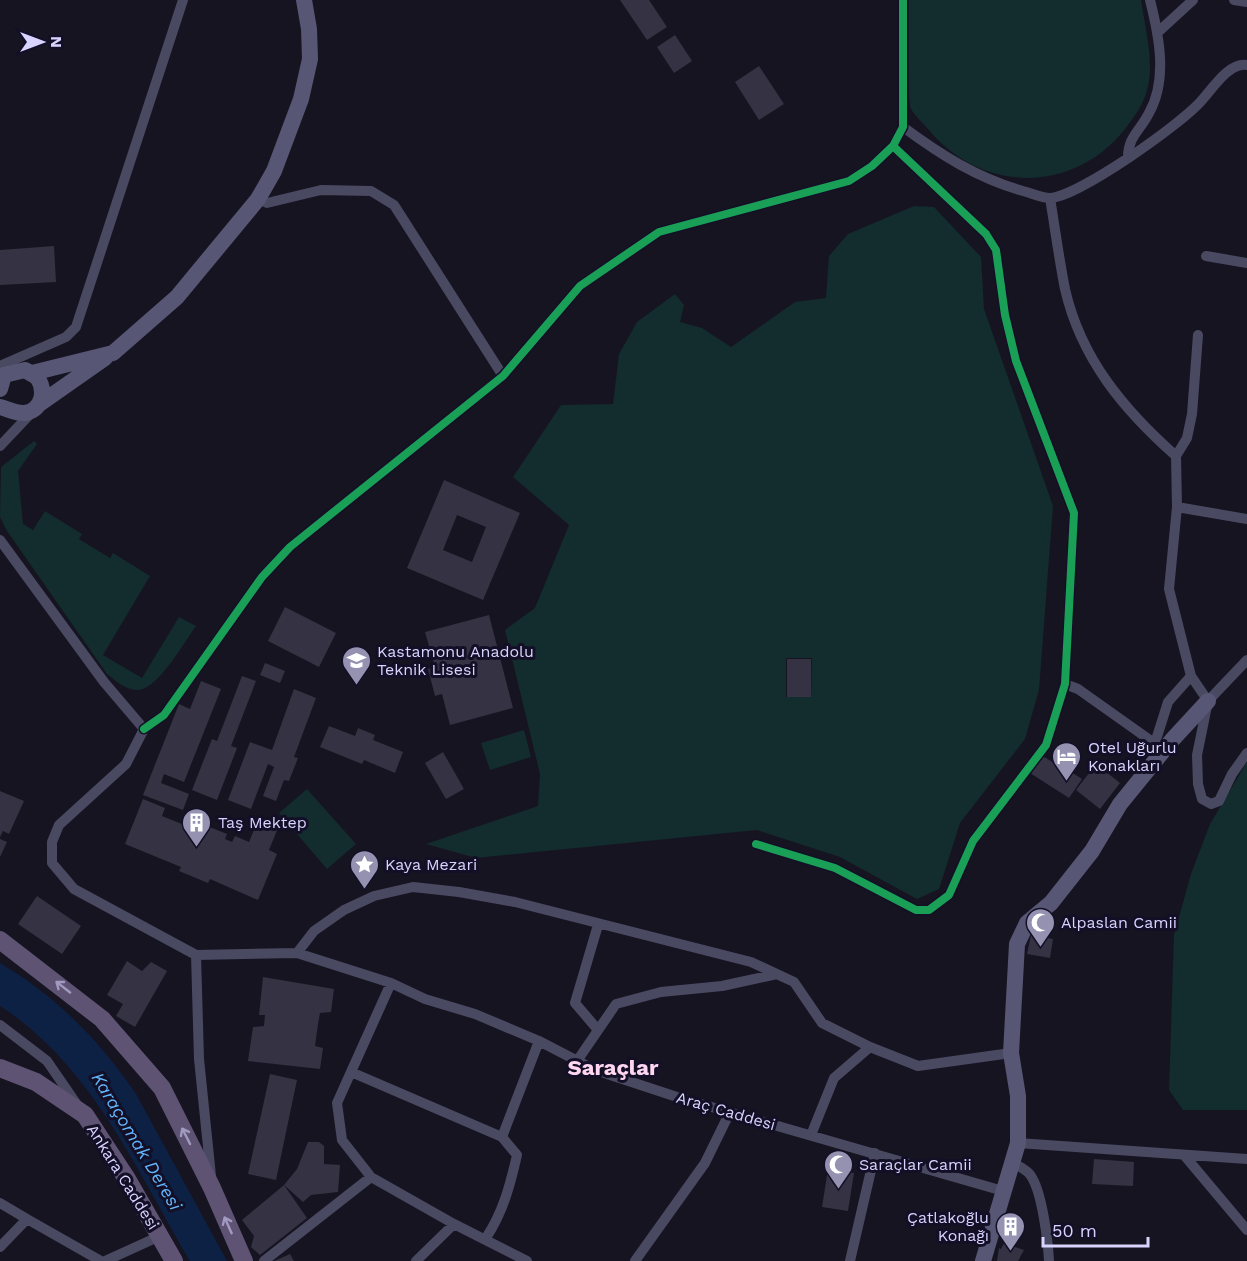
<svg xmlns="http://www.w3.org/2000/svg" width="1247" height="1261" viewBox="0 0 1247 1261" font-family="'Work Sans',sans-serif">
<style>
.green{fill:#132c2d;fill-rule:evenodd}
.water{fill:#0d2144}
.building{fill:#343243;fill-rule:evenodd}
.lines{fill:none;stroke-linecap:round;stroke-linejoin:round}
.street{stroke:#4a4962;stroke-width:10}
.secondary{stroke:#575674;stroke-width:16}
.primary{stroke:#5e5373;stroke-width:18}
.cycleway-casing{stroke:#130f26;stroke-width:11}
.cycleway{stroke:#1a9f57;stroke-width:8}
.oneway{stroke:#a29ac0}
.labels{text-anchor:middle;dominant-baseline:central;stroke-width:6;stroke-linejoin:round;paint-order:stroke}
.poi-label{font-size:16px;fill:#d9d4ff;stroke:#130f26;text-anchor:start}
.street-label{font-size:16px;fill:#d9d4ff;stroke:#130f26}
.water-label{font-size:18px;font-style:italic;fill:#62b6ff;stroke:#130f26}
.district-label{font-size:22px;font-weight:bold;fill:#ffd6f0;stroke:#130f26}
</style>
<rect width="100%" height="100%" fill="#161421"/>
<path class="green" d="M 908,0 L 1141,0 C 1145,28 1155,63 1147,90 C 1143,106 1134,117 1125,129 C 1073,195 981,193 929,130 C 923,123 915,116 911,109 C 907,100 909,16 908,0 Z
M 914,206 L 934,207 L 981,257 L 984,309 L 1053,506 L 1039,690 L 1025,739 L 960,823 L 939,889 L 917,899 L 840,857 L 757,830 L 476,858 L 426,844 L 538,806 L 540,774 L 505,630 L 535,608 L 569,525 L 513,477 L 561,405 L 613,404 L 619,354 L 637,322 L 675,294 L 684,305 L 680,322 L 702,328 L 731,347 L 795,302 L 826,298 L 829,256 L 848,234 ZM 786,658 L 812,658 L 811,697 L 786,697 Z
M 34,441 L 37,444 L 18,471 L 23,524 L 33,530 L 45,511 L 82,534 L 79,539 L 110,558 L 113,553 L 150,576 L 103,655 L 142,678 L 179,617 L 196,626 C 184,642 157,692 136,690 C 124,689 116,681 107,674 L 7,531 L 0,517 L 1,467 Z
M 524,730 L 531,757 L 490,770 L 481,743 Z
M 1247,762 L 1247,1110 L 1183,1110 L 1169,1090 L 1174,935 L 1191,874 L 1210,824 Z
M 307,789 L 356,844 L 327,869 L 279,813 Z"/>
<path class="water" d="M 0,963 C 57,997 99,1040 136,1094 L 227,1261 L 190,1261 C 136,1169 92,1066 0,1006 Z"/>
<path class="building" d="M 620,0 L 649,0 L 667,27 L 647,40 Z
M 675,35 L 692,61 L 674,73 L 657,47 Z
M 759,66 L 784,104 L 759,120 L 735,82 Z
M 54,246 L 56,282 L 0,285 L 0,250 Z
M 444,480 L 520,513 L 483,600 L 407,568 ZM 457,515 L 486,527 L 472,562 L 443,550 Z
M 285,607 L 336,633 L 319,667 L 268,641 Z
M 489,615 L 513,708 L 450,725 L 442,694 L 435,696 L 428,669 L 435,667 L 425,632 Z
M 787,659 L 811,659 L 811,697 L 787,697 Z
M 265,663 L 285,671 L 280,683 L 260,675 Z
M 242,676 L 256,681 L 231,746 L 237,748 L 217,800 L 192,790 L 212,739 L 217,741 Z
M 201,681 L 221,689 L 184,782 L 164,774 L 161,783 L 189,794 L 183,810 L 143,795 L 179,704 L 190,709 Z
M 294,689 L 316,698 L 294,757 L 298,758 L 289,781 L 284,780 L 276,801 L 263,796 L 274,767 L 268,764 L 251,809 L 228,800 L 250,742 L 272,750 Z
M 329,726 L 355,736 L 358,728 L 375,735 L 373,740 L 403,752 L 395,773 L 364,760 L 362,764 L 320,747 Z
M 443,752 L 464,789 L 446,799 L 425,763 Z
M 1041,755 L 1064,769 L 1068,763 L 1074,767 L 1071,772 L 1082,779 L 1069,798 L 1030,773 Z
M 1096,764 L 1120,783 L 1100,809 L 1076,790 Z
M 0,791 L 24,801 L 9,834 L 3,831 L 0,837 Z
M 143,799 L 165,808 L 162,816 L 194,829 L 197,822 L 227,834 L 225,839 L 232,842 L 235,836 L 249,842 L 258,820 L 278,828 L 269,850 L 277,854 L 258,900 L 210,879 L 208,883 L 179,871 L 181,867 L 125,844 Z
M 0,839 L 7,842 L 0,857 Z
M 37,896 L 81,926 L 62,954 L 18,924 Z
M 1031,935 L 1053,939 L 1050,958 L 1027,954 Z
M 127,961 L 142,971 L 151,962 L 167,971 L 135,1027 L 116,1016 L 123,1004 L 107,995 Z
M 263,977 L 334,989 L 331,1012 L 320,1013 L 318,1024 L 315,1046 L 323,1048 L 320,1069 L 248,1061 L 253,1027 L 264,1026 L 265,1015 L 259,1015 Z
M 270,1074 L 297,1080 L 276,1180 L 248,1174 Z
M 308,1142 L 319,1142 L 324,1146 L 324,1164 L 340,1165 L 338,1192 L 311,1195 L 303,1202 L 284,1185 L 297,1169 Z
M 1094,1159 L 1134,1162 L 1133,1186 L 1092,1184 Z
M 828,1169 L 854,1173 L 848,1211 L 822,1207 Z
M 284,1185 L 307,1218 L 260,1255 L 251,1247 L 254,1236 L 242,1220 Z
M 1004,1243 L 1024,1250 L 1018,1261 L 997,1261 L 999,1248 L 1001,1249 Z
M 290,1254 L 294,1261 L 274,1261 Z"/>
<g class="lines">
<path class="street" d="M 1234,0 L 1247,2
M 1157,33 L 1193,0
M 903,127 C 941,155 977,178 1023,191 C 1031,193 1042,198 1050,198 C 1078,197 1183,123 1202,100 C 1213,88 1229,62 1247,65
M 1128,157 C 1128,137 1140,131 1149,113 C 1168,79 1159,36 1150,0
M 1050,198 C 1055,228 1059,259 1065,289 C 1081,359 1124,410 1176,456
M 258,199 L 267,203 L 321,190 L 371,191 L 394,205 L 503,376
M 1206,256 L 1247,263
M 1198,335 L 1192,414 L 1187,438 L 1176,456 L 1177,507 L 1169,589 L 1191,676 L 1208,701
M 0,366 L 66,337 L 76,327 L 183,0
M 0,446 L 33,411
M 1177,507 L 1247,519
M 0,540 L 104,682 L 144,729 L 126,764 L 59,825 L 52,842 L 52,863 L 74,889 L 196,955 L 199,1059 L 211,1176
M 1247,660 L 1208,701 L 1197,755 L 1198,784 L 1202,799 L 1211,804 L 1219,801 L 1232,774 L 1247,753
M 1065,684 L 1078,689 L 1164,750
M 144,729 L 164,715 L 262,577 L 290,547 L 503,376 L 580,286 L 659,232 L 849,181 L 872,166 L 893,146 L 903,127 L 903,0
M 1155,743 L 1168,702 L 1191,676
M 756,844 L 835,868 L 916,910 L 929,910 L 949,895 L 973,841 L 1046,745 L 1065,684 L 1074,513 L 1016,361 L 1005,315 L 996,250 L 986,234 L 893,146
M 598,925 L 575,1003 L 598,1030
M 297,953 L 314,931 L 344,910 L 374,896 L 413,887 L 459,892 L 515,902 L 751,962 L 794,982 L 822,1023 L 870,1047 L 918,1066 L 1011,1053
M 196,955 L 297,953 L 391,983 L 425,999 L 475,1014 L 539,1041 L 595,1070 L 677,1097 L 1003,1191
M 391,983 L 337,1103 L 342,1140 L 371,1177 L 454,1224 L 527,1261
M 0,1025 L 47,1061 L 78,1106
M 577,1061 L 616,1004 L 661,992 L 722,986 L 777,974
M 351,1072 L 502,1137
M 811,1135 L 834,1078 L 870,1047
M 1018,1143 L 1247,1159
M 1184,1155 L 1247,1230
M 1012,1162 C 1018,1166 1028,1170 1031,1176 C 1042,1192 1048,1241 1049,1261
M 0,1203 L 27,1219
M 486,1238 C 503,1212 510,1186 517,1155 L 502,1137 L 539,1041
M 0,1247 L 27,1219 L 101,1261
M 105,1261 L 160,1236
M 264,1261 L 371,1177
M 416,1261 L 454,1224
M 635,1261 L 705,1163 L 730,1112
M 850,1261 L 875,1153"/>
<path class="secondary" d="M 32,373 L 113,353 L 177,297 L 258,199 L 274,171 L 301,99 L 310,59 L 309,29 L 304,0
M 0,389 L 4,375 L 25,370 L 37,377 C 46,390 43,410 25,413 C 16,414 8,409 0,407
M 38,405 L 105,358
M 983,1261 L 1018,1143 L 1018,1096 L 1011,1053 L 1017,944 L 1027,923 L 1051,903 L 1092,851 L 1120,804 L 1172,740 L 1208,701"/>
<path class="primary" d="M 0,940 L 102,1019 L 162,1088 L 212,1188 L 244,1261
M 0,1068 L 36,1082 L 85,1115 L 127,1179 L 174,1261"/>
<defs>
<path id="cycleway" d="M 144,729 L 164,715 L 262,577 L 290,547 L 503,376 L 580,286 L 659,232 L 849,181 L 872,166 L 893,146 L 903,127 L 903,0
M 756,844 L 835,868 L 916,910 L 929,910 L 949,895 L 973,841 L 1046,745 L 1065,684 L 1074,513 L 1016,361 L 1005,315 L 996,250 L 986,234 L 893,146"/>
</defs>
<use href="#cycleway" class="cycleway-casing"/>
<use href="#cycleway" class="cycleway"/>
</g>
<defs><path id="oneway-shaft" d="M-6 0H5M1.5-3L5.5 0L1.5 3" fill="none" stroke-width="1.6" stroke-linecap="round" stroke-linejoin="round" transform="scale(1.5)"/></defs>
<g class="oneway">
<use href="#oneway-shaft" transform="translate(63 987) rotate(-142)"/>
<use href="#oneway-shaft" transform="translate(186 1136) rotate(-117)"/>
<use href="#oneway-shaft" transform="translate(228 1225) rotate(-114)"/>
</g>
<defs>
<symbol id="school-pin" viewBox="-11 -11 22 30"><path d="M0 17L-7.5 6A9.5 9.5 0 1 1 7.5 6Z" fill="#9591b1" stroke="#130f26"/><path d="M0-5L7-2L0 1L-7-2ZM-4 1L0 2.5L4 1V4Q0 6-4 4Z" fill="#fff"/></symbol>
<symbol id="hotel-pin" viewBox="-11 -11 22 30"><path d="M0 17L-7.5 6A9.5 9.5 0 1 1 7.5 6Z" fill="#9591b1" stroke="#130f26"/><path d="M-6-4.5h1.5V1H6V5H4.5V3h-9V5H-6ZM-4 0a1.8 1.8 0 1 1 3.6 0ZM.5 0V-2.5h3Q6-2.5 6 0Z" fill="#fff"/></symbol>
<symbol id="building-pin" viewBox="-11 -11 22 30"><path d="M0 17L-7.5 6A9.5 9.5 0 1 1 7.5 6Z" fill="#9591b1" stroke="#130f26"/><path d="M-4-6H4V6H1V3H-1V6H-4ZM-2.5-4.3h1.7v1.8h-1.7ZM.8-4.3h1.7v1.8H.8ZM-2.5-1h1.7V.8h-1.7ZM.8-1h1.7V.8H.8Z" fill="#fff"/></symbol>
<symbol id="sight-pin" viewBox="-11 -11 22 30"><path d="M0 17L-7.5 6A9.5 9.5 0 1 1 7.5 6Z" fill="#9591b1" stroke="#130f26"/><path d="M0-6L1.8-2.2L6-1.7L2.9 1.2L3.7 5.4L0 3.3L-3.7 5.4L-2.9 1.2L-6-1.7L-1.8-2.2Z" fill="#fff"/></symbol>
<symbol id="mosque-pin" viewBox="-11 -11 22 30"><path d="M0 17L-7.5 6A9.5 9.5 0 1 1 7.5 6Z" fill="#9591b1" stroke="#130f26"/><path d="M3.5-4.9A6 6 0 1 0 3.5 4.9A5 5 0 1 1 3.5-4.9Z" fill="#fff"/></symbol>
</defs>
<g fill-rule="evenodd">
<use href="#school-pin" x="340" y="644" width="33" height="45"/>
<use href="#hotel-pin" x="1050" y="740" width="33" height="45"/>
<use href="#building-pin" x="180" y="806" width="33" height="45"/>
<use href="#sight-pin" x="348" y="848" width="33" height="45"/>
<use href="#mosque-pin" x="1024" y="906" width="33" height="45"/>
<use href="#mosque-pin" x="822" y="1148" width="33" height="45"/>
<use href="#building-pin" x="994" y="1210" width="33" height="45"/>
</g>
<g class="labels">
<g class="poi-label">
<text x="377" y="651">Kastamonu Anadolu<tspan x="377" dy="18">Teknik Lisesi</tspan></text>
<text x="1088" y="747">Otel Uğurlu<tspan x="1088" dy="18">Konakları</tspan></text>
<text x="218" y="822">Taş Mektep</text>
<text x="385" y="864">Kaya Mezari</text>
<text x="1061" y="922">Alpaslan Camii</text>
<text x="859" y="1164">Saraçlar Camii</text>
<text x="989" y="1217" text-anchor="end">Çatlakoğlu<tspan x="989" dy="18">Konağı</tspan></text>
</g>
<g class="street-label">
<text transform="translate(726 1111) rotate(16)">Araç Caddesi</text>
<text transform="translate(123 1177) rotate(58)">Ankara Caddesi</text>
</g>
<g class="water-label">
<text transform="translate(137 1141) rotate(59)">Karaçomak Deresi</text>
</g>
<g class="district-label">
<text x="613" y="1067">Saraçlar</text>
</g>
</g>
<g transform="translate(42 42) rotate(90)" stroke="#130f26" stroke-width="4.5" paint-order="stroke">
<path d="M0-4.5L10 22L0 15L-10 22Z" fill="#d9d4ff"/>
<text y="-9" font-size="16" font-weight="bold" text-anchor="middle" fill="#d9d4ff">N</text>
</g>
<path d="M1043 1237v9h105v-9" fill="none" stroke="#d9d4ff" stroke-width="3"/>
<text x="1052" y="1237" font-size="18" fill="#d9d4ff" stroke="#130f26" stroke-width="4.5" paint-order="stroke">50 m</text>
</svg>
